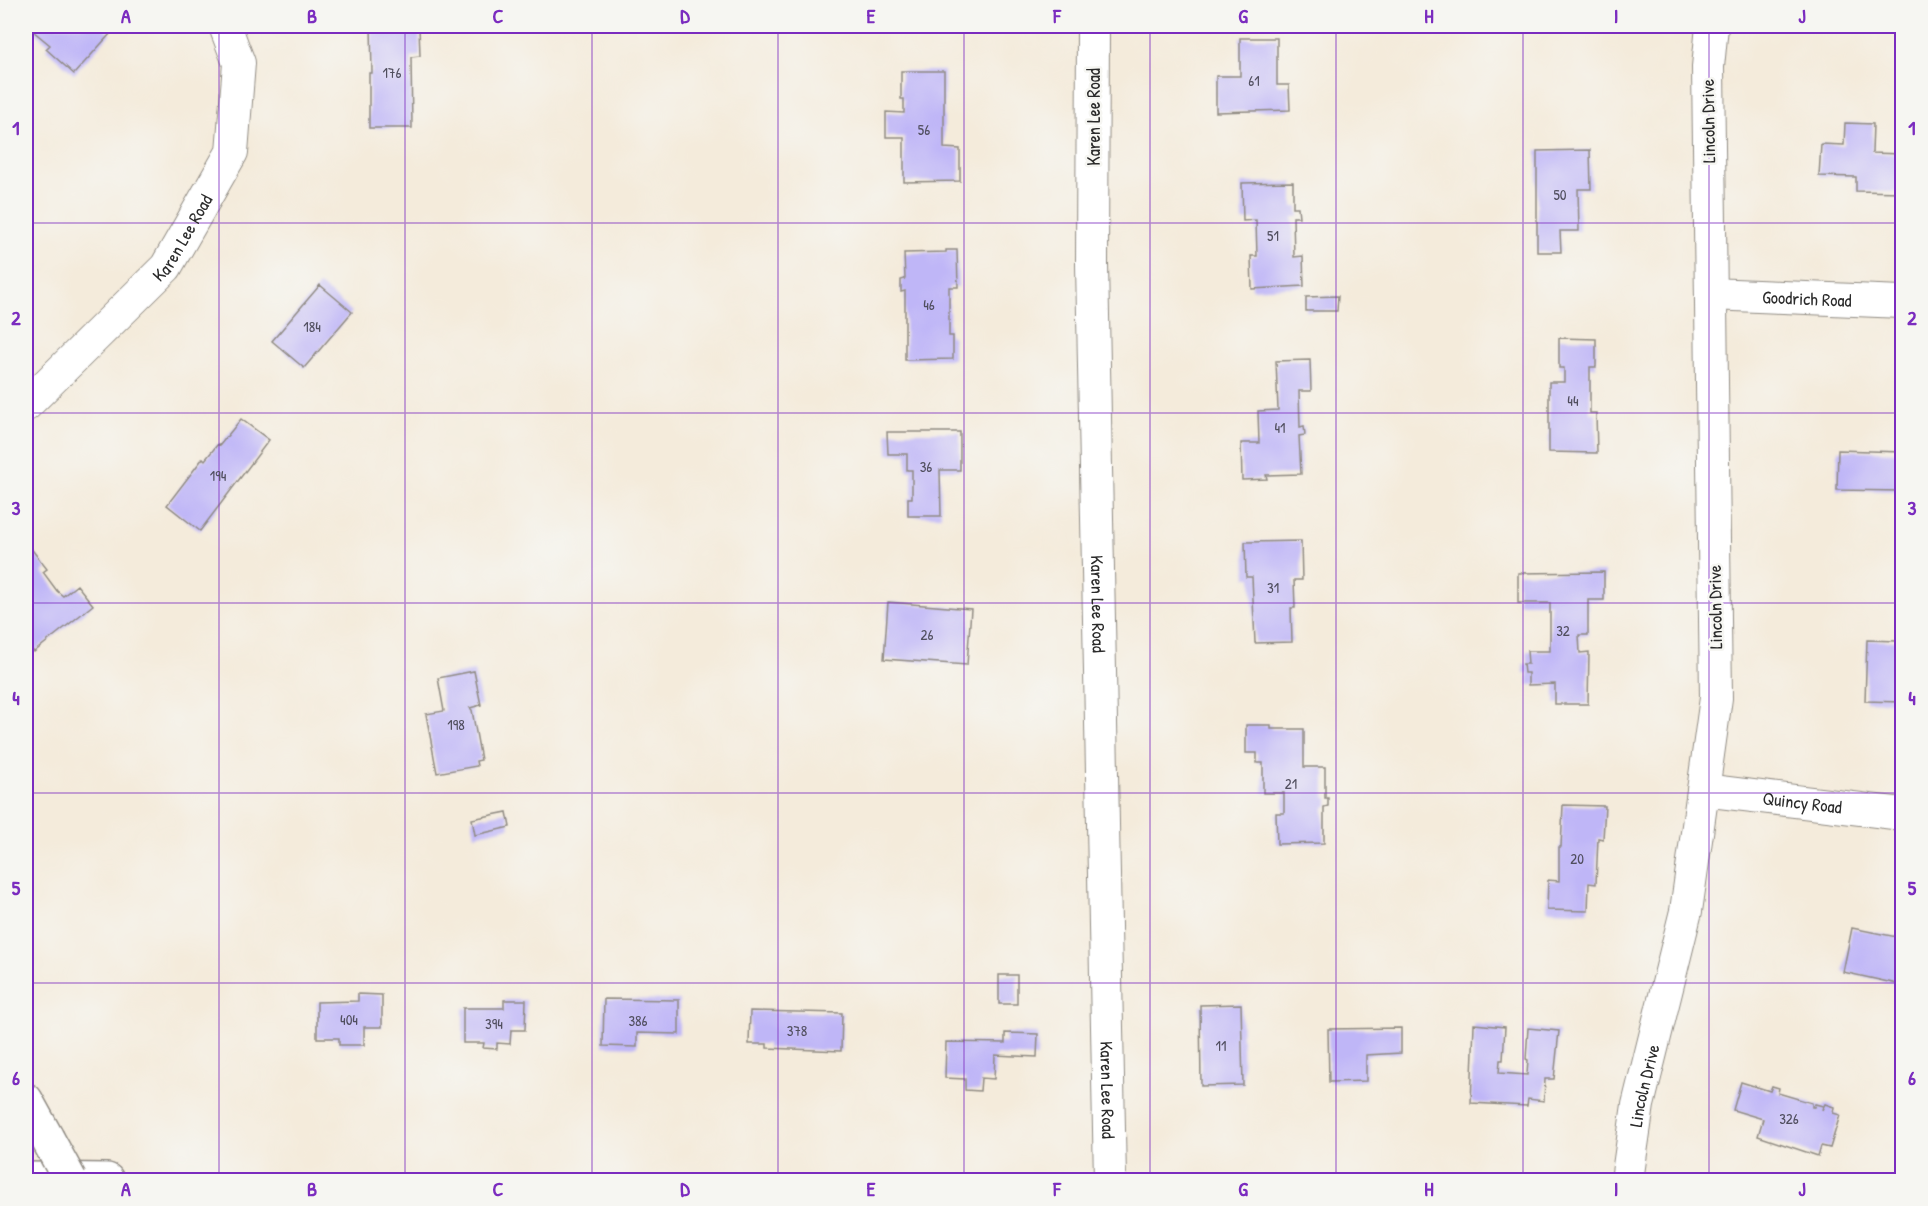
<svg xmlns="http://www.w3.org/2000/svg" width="1928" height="1206" viewBox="0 0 1928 1206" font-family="'Patrick Hand',sans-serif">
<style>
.building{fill:#bfb6f7}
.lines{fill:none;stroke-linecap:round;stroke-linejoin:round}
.minor-casing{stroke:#908b83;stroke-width:34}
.tertiary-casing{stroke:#908b83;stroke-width:36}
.motorway-casing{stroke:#908b83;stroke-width:36}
.minor{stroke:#fff;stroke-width:32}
.tertiary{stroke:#fff;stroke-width:33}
.motorway{stroke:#fff;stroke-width:33}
.motorway-bridge-casing{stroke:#908b83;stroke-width:36;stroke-linecap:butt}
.motorway-bridge{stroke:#fff;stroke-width:33}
.grid{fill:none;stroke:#7b2cbf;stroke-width:1.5;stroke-opacity:0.55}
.labels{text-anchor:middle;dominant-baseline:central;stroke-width:5;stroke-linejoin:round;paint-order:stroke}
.number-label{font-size:15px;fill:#504e5e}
.street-label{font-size:18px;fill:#2b2b2b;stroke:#f6f6f2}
.neatline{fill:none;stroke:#7b2cbf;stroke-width:2}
.grid-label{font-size:20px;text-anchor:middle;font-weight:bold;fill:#7b2cbf}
</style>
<rect width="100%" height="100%" fill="#f6f6f2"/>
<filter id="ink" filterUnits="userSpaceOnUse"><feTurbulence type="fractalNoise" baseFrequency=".0167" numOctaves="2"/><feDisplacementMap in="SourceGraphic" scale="12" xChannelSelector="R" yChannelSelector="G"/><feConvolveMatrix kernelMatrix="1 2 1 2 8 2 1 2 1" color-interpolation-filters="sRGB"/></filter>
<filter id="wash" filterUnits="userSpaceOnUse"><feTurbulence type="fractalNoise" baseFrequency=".008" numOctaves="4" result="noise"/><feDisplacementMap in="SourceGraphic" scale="24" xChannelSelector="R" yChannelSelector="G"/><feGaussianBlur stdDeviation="1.35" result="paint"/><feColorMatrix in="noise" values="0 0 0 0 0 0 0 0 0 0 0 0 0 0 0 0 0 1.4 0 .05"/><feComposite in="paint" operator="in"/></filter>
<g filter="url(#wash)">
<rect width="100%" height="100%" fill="#f4ebdb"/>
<g id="blocks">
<path class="building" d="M 27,26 L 101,26 L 110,34 L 74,74 L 46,49 L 50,45 Z
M 371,26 L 419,26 L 420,56 L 411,57 L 412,128 L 369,128 L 369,73 L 372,73 Z
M 1240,38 L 1277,38 L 1277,85 L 1289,85 L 1290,110 L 1216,112 L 1216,76 L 1240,76 Z
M 901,71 L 944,71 L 944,148 L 960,149 L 960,181 L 904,182 L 904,137 L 886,137 L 886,112 L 904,113 L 904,99 L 901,99 Z
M 1845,123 L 1873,124 L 1872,153 L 1902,154 L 1902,192 L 1856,191 L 1856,177 L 1819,176 L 1821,144 L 1844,145 Z
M 1590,150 L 1591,189 L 1578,189 L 1579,231 L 1560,231 L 1561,252 L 1537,252 L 1537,151 Z
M 1293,182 L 1293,207 L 1298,207 L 1299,217 L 1293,217 L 1294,257 L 1303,256 L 1304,286 L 1252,289 L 1251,256 L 1257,256 L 1256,220 L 1243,221 L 1242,183 Z
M 946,250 L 957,250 L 958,287 L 949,287 L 949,336 L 953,336 L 953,359 L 905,360 L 905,291 L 901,292 L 901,280 L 905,279 L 904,253 L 946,252 Z
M 320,285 L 352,312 L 304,368 L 272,341 Z
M 1338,296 L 1337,311 L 1306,311 L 1306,297 Z
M 1559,338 L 1596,339 L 1596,367 L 1590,367 L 1590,413 L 1596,413 L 1597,453 L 1549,452 L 1549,382 L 1564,382 L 1564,368 L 1559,368 Z
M 1310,360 L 1311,391 L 1299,391 L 1300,427 L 1304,426 L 1305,435 L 1299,436 L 1301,474 L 1266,475 L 1267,479 L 1242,480 L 1241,443 L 1259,443 L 1258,411 L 1278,410 L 1276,361 Z
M 241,419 L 269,440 L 200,531 L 167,505 L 203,458 L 205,460 L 218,444 L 220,445 Z
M 887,432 L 960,432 L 960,470 L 940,470 L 941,516 L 908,516 L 908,498 L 912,498 L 912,470 L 907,470 L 907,454 L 888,454 Z
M 1838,450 L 1902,452 L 1902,491 L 1837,490 Z
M 1301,541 L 1302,580 L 1294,580 L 1295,608 L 1291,608 L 1292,642 L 1255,643 L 1252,577 L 1246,577 L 1245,542 Z
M 26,542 L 47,569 L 43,572 L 57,591 L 63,596 L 77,585 L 93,605 L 34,652 L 31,649 L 26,653 Z
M 1604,572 L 1604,600 L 1588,600 L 1588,635 L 1579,635 L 1580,653 L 1589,652 L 1588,704 L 1555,704 L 1555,684 L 1528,685 L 1528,673 L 1524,673 L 1523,664 L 1528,664 L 1527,651 L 1550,651 L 1550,603 L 1518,603 L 1518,573 Z
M 888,602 L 971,609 L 967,665 L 884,659 Z
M 1867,640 L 1897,641 L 1897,657 L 1902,657 L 1902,702 L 1865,701 Z
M 474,671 L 481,705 L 470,708 L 472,710 L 481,760 L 476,761 L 477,766 L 437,773 L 426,714 L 444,711 L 438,678 Z
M 1246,725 L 1271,725 L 1271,729 L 1304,729 L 1304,767 L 1325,767 L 1325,798 L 1328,798 L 1328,806 L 1324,807 L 1324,843 L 1277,844 L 1276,813 L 1284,813 L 1284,793 L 1263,793 L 1263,763 L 1257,763 L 1257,753 L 1246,753 Z
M 1563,805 L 1605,806 L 1603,839 L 1598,838 L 1596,884 L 1589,883 L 1588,911 L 1547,910 L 1548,880 L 1559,881 L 1559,847 L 1561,847 Z
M 507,812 L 510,827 L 475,835 L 472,819 Z
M 1852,928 L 1902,938 L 1902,985 L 1843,972 Z
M 999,975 L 1017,975 L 1017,1004 L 999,1004 Z
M 358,994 L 382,995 L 382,1027 L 364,1027 L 364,1045 L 339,1045 L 339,1038 L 317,1038 L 317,1002 L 358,1001 Z
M 604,999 L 679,1000 L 679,1034 L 637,1033 L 637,1047 L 603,1046 Z
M 504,1000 L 526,1000 L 525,1030 L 511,1030 L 510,1044 L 497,1043 L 497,1049 L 483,1048 L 484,1043 L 463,1043 L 463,1008 L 504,1008 Z
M 1241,1004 L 1243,1085 L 1201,1086 L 1200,1005 Z
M 750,1011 L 842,1013 L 841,1051 L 767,1048 L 767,1044 L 749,1044 Z
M 1474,1024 L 1505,1027 L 1503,1060 L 1500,1060 L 1499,1073 L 1527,1075 L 1528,1060 L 1526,1059 L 1528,1028 L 1559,1031 L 1554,1079 L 1545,1079 L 1544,1101 L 1528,1099 L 1527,1106 L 1471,1103 Z
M 1401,1028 L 1401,1053 L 1366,1055 L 1366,1081 L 1329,1082 L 1328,1029 Z
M 1005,1033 L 1038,1034 L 1037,1057 L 995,1055 L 994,1079 L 981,1078 L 980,1091 L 965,1090 L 965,1079 L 945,1078 L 946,1042 L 1005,1043 Z
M 1741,1082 L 1770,1091 L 1772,1086 L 1779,1088 L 1778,1093 L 1812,1103 L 1812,1107 L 1814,1107 L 1815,1104 L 1823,1106 L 1822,1110 L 1825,1104 L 1834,1107 L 1833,1113 L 1840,1115 L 1830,1148 L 1821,1146 L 1818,1156 L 1758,1136 L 1763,1119 L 1733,1110 Z"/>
</g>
</g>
<g filter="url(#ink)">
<use href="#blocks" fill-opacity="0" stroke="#908b83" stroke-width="1.5"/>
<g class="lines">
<defs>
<g id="minor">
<path id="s1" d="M 1093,26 L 1092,264 L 1110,1180"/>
<path id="s2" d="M 1711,294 L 1902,302"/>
<path id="s3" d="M 26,405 L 166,267 L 232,152 L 239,63 L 225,26"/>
<path id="s4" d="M 1703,790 L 1902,814"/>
<path id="s5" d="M 1627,1180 L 1638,1105 L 1686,911 L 1716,698 L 1708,67 L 1712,26"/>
</g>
<path id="tertiary" d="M 26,1179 L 107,1180"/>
<path id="motorway" d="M 26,1100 L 47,1138"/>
</defs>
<use href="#minor" class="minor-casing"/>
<use href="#tertiary" class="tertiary-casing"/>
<use href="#motorway" class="motorway-casing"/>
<use href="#minor" class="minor"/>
<use href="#tertiary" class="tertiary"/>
<use href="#motorway" class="motorway"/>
<defs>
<path id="motorway-bridge" d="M 47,1138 L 70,1180"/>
</defs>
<use href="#motorway-bridge" class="motorway-bridge-casing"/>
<use href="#motorway-bridge" class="motorway-bridge"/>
</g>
</g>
<path class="grid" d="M 219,26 L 219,1180M 405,26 L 405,1180M 592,26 L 592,1180M 778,26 L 778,1180M 964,26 L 964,1180M 1150,26 L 1150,1180M 1336,26 L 1336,1180M 1523,26 L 1523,1180M 1709,26 L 1709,1180M 26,223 L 1902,223M 26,413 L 1902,413M 26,603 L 1902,603M 26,793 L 1902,793M 26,983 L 1902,983"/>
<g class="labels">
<g class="number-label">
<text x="392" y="72">176</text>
<text x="1254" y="80">61</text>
<text x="924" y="129">56</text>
<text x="1560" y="194">50</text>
<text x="1273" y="235">51</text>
<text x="929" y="304">46</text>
<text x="312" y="326">184</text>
<text x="1573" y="400">44</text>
<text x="1280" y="427">41</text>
<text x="926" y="466">36</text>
<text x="218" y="475">194</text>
<text x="1273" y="587">31</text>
<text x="1563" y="630">32</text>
<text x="927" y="634">26</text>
<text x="456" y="724">198</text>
<text x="1291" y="783">21</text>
<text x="1577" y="858">20</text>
<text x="349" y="1019">404</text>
<text x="638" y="1020">386</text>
<text x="494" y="1023">394</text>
<text x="797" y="1030">378</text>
<text x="1221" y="1045">11</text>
<text x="1789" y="1118">326</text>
</g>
<g class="street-label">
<text transform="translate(1093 117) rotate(-90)">Karen Lee Road</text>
<text transform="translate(1708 121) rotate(-91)">Lincoln Drive</text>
<text stroke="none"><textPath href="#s3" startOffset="230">Karen Lee Road</textPath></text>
<text stroke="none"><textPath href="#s2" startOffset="96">Goodrich Road</textPath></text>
<text stroke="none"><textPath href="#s1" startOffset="578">Karen Lee Road</textPath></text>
<text transform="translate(1715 607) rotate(-91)">Lincoln Drive</text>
<text stroke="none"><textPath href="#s4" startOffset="100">Quincy Road</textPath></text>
<text stroke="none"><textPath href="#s5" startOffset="96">Lincoln Drive</textPath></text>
<text stroke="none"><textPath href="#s1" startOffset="1064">Karen Lee Road</textPath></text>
</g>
</g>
<rect width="1928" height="1206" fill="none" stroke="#f6f6f2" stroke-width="66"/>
<rect x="33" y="33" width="1862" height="1140" class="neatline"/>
<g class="grid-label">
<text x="126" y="23">A</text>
<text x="312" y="23">B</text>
<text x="498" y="23">C</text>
<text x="685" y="23">D</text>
<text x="871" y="23">E</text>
<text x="1057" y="23">F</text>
<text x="1243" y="23">G</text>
<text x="1429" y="23">H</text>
<text x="1616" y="23">I</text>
<text x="1802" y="23">J</text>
<text x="16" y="135">1</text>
<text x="1912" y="135">1</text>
<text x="16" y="325">2</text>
<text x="1912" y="325">2</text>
<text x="16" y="515">3</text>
<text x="1912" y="515">3</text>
<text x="16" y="705">4</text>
<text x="1912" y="705">4</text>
<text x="16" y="895">5</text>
<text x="1912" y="895">5</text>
<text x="16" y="1085">6</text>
<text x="1912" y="1085">6</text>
<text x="126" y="1196">A</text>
<text x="312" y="1196">B</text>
<text x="498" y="1196">C</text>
<text x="685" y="1196">D</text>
<text x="871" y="1196">E</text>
<text x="1057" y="1196">F</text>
<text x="1243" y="1196">G</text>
<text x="1429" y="1196">H</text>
<text x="1616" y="1196">I</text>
<text x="1802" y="1196">J</text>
</g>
</svg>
